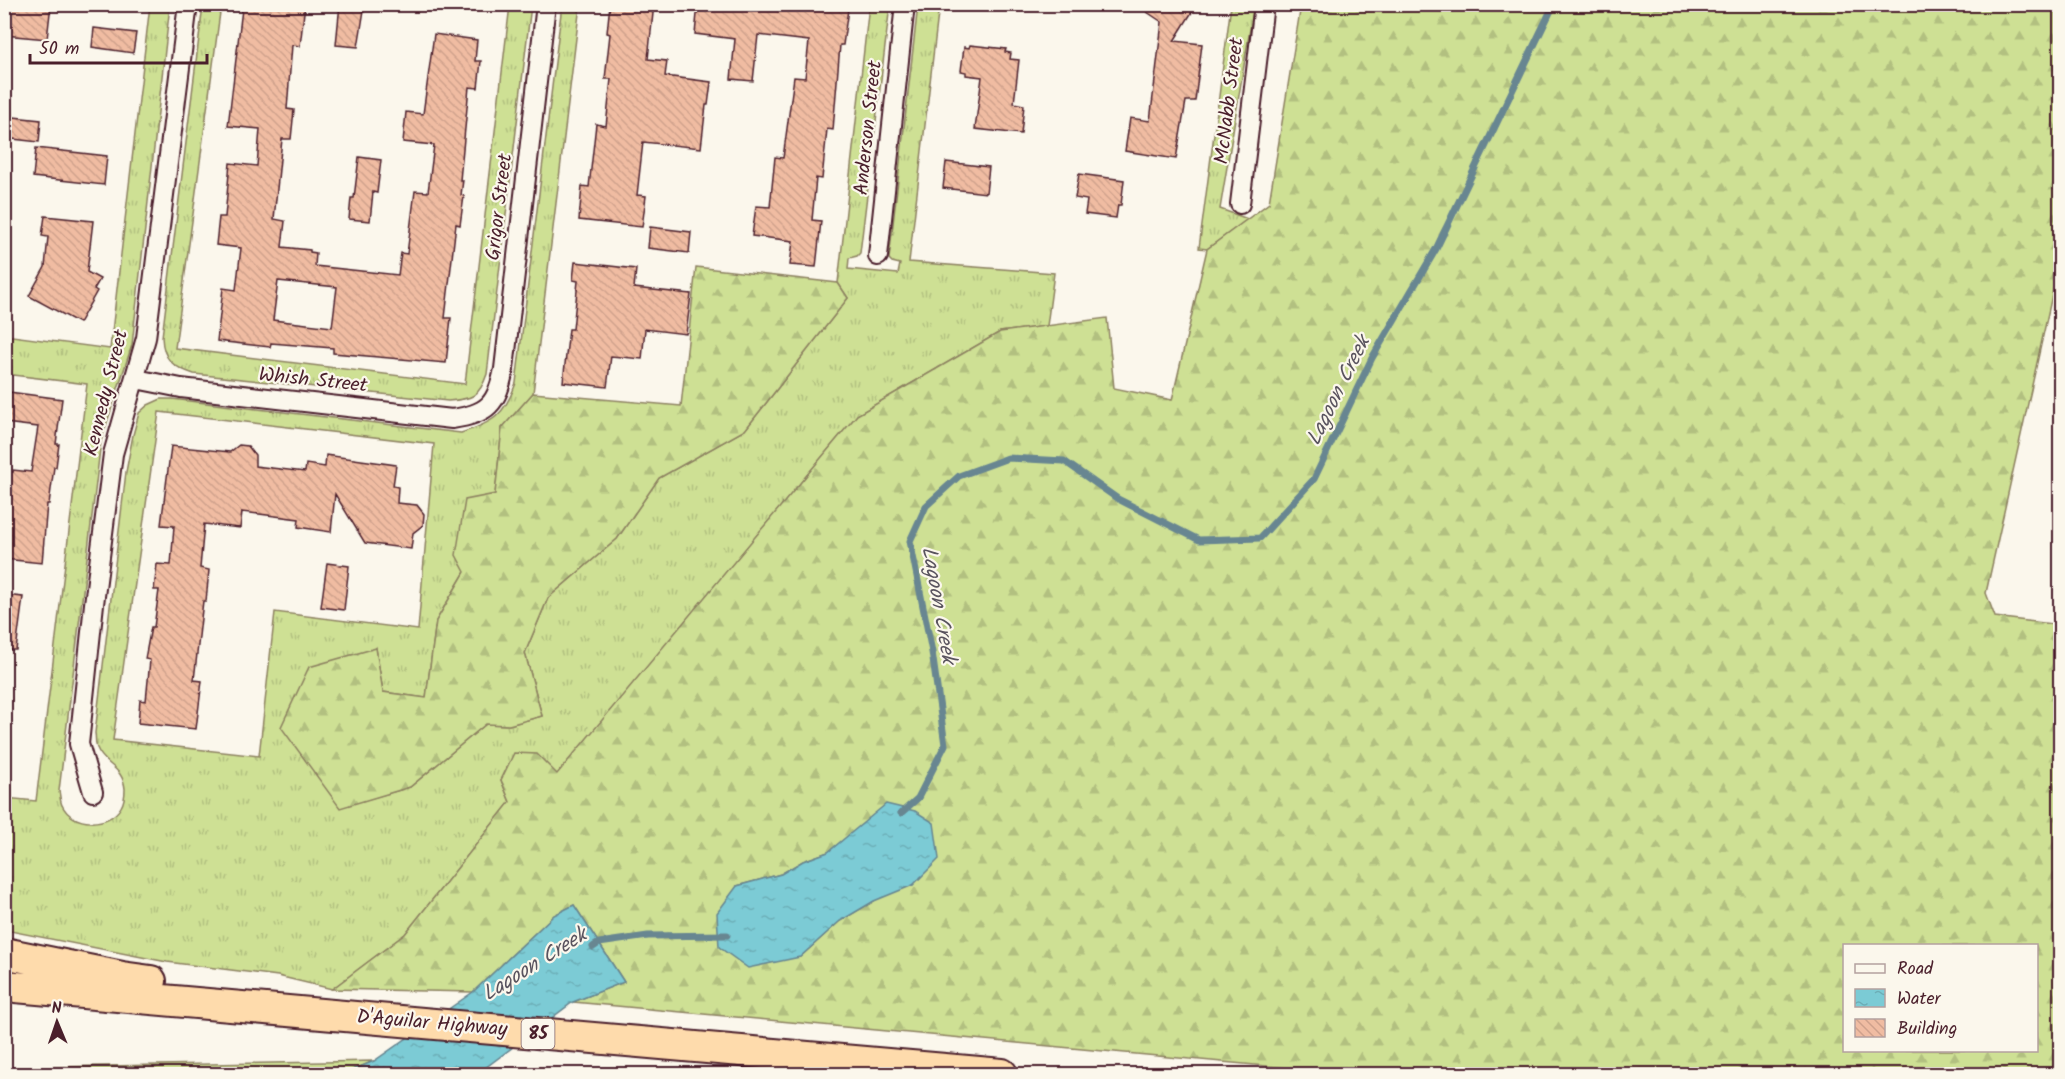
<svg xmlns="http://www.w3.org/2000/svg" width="2065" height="1079" viewBox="0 0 2065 1079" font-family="Kalam,sans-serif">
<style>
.grass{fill:url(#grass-tufts);stroke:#8c8060;stroke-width:1.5;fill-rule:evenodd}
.forest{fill:url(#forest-firs);stroke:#8c8060;stroke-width:1.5;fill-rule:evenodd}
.water{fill:url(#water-ripples);stroke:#678691;stroke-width:1.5}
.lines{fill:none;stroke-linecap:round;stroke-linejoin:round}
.stream{stroke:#678691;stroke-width:7}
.building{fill:url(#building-back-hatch);stroke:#4a1f2b;stroke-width:1.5;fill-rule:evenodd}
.minor-casing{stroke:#4a1f2b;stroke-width:22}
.trunk-casing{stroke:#4a1f2b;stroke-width:34}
.minor{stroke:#fbf7ec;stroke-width:18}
.trunk{stroke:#fedbac;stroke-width:30}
.labels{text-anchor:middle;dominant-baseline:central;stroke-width:4.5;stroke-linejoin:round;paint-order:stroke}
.shield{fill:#fbf7ec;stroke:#7f6065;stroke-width:1.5}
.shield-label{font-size:18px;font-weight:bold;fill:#4a1f2b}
.street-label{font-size:20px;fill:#4a1f2b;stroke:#fbf7ec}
.water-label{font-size:21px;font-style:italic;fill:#59535e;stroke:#fbf7ec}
</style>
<defs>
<pattern id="grass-tufts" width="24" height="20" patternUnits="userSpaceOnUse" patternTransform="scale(1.5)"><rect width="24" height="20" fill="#cee094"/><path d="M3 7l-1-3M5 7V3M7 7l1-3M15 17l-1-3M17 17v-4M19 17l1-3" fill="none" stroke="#b2c080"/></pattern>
<pattern id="forest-firs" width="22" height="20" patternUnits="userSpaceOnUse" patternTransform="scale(1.5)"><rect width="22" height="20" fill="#cee094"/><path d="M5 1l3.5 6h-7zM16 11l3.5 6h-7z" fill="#b2c080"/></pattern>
<pattern id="water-ripples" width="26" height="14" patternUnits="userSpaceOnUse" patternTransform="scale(1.5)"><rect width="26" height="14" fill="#7bcbd5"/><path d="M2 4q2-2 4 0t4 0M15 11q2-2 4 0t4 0" fill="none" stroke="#6caeb7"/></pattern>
<pattern id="building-back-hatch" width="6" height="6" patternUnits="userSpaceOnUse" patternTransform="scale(1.5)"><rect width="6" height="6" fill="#f0bca2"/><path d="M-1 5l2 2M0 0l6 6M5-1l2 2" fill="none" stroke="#cfa18c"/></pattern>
</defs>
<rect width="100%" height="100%" fill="#fbf7ec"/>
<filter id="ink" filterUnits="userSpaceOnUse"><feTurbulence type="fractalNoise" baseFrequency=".0167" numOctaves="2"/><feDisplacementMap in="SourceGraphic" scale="12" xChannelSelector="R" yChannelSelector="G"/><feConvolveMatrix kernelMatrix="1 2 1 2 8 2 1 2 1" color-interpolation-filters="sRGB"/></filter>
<g filter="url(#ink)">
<path class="grass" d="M 150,5 L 170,5 L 132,345 L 101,441 L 59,791 C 60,795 60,801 62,805 C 72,827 109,828 121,807 C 124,802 125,795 125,789 C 123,766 104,766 97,748 C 95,744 96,738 95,733 L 126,472 L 133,435 L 139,413 L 148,405 L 161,399 L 172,399 L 461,433 C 494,422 504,416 516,383 L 562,5 L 580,5 L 533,393 L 502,428 L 495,494 L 465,572 L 436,621 L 426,698 L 383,692 L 376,648 L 316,773 L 340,807 L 410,787 L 486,724 L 509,725 L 542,716 L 525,653 L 548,598 L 617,539 L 659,478 L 745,430 L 848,298 L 838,283 L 869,5 L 890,5 L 860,253 L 857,256 L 849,258 L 848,269 L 898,274 L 900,264 L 892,262 L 889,259 L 918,5 L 939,5 L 909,262 L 1054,273 L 1047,326 L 1000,332 L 857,415 L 557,775 L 501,780 L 510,802 L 405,934 L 332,989 L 278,976 L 167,962 L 5,930 L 5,798 L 36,801 L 87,384 L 5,374 L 5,335 L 110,349 ZM 159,412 L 434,444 L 418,630 L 275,612 L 259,756 L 113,740 Z
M 203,5 L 221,5 L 175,348 L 465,384 L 510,5 L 531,5 L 487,374 C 479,398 471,399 448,401 L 194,374 C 173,367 163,360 162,337 Z
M 1231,5 L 1254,5 L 1220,209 L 1248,219 L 1207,249 L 1199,248 Z"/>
<path class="forest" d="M 1301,5 L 2060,5 L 2060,259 L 1986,593 L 1995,617 L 2060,625 L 2060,1074 L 1325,1074 L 1288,1068 L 573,1002 L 624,982 L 574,905 L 554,915 L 473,992 L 332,989 L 405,934 L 510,802 L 501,780 L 514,753 L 537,754 L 557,774 L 857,415 L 1000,332 L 1107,318 L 1114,388 L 1172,400 L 1207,249 L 1269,203 ZM 828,852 L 874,901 L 840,921 L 800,957 L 737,886 L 781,874 L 803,861 ZM 1844,946 L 2036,946 L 2036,1050 L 1844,1050 Z
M 696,267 L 838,283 L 848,298 L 745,430 L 659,478 L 617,539 L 548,598 L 525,653 L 542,716 L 509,725 L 486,724 L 410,787 L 340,808 L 281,727 L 309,667 L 376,648 L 383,692 L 426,698 L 436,621 L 465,572 L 456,555 L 465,500 L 495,494 L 502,428 L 533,393 L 681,406 Z
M 374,1061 L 343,1074 L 5,1074 L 4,1068 Z"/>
<path class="water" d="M 886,804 L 915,811 L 934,823 L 939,859 L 913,885 L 874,901 L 840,921 L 800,957 L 748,968 L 719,947 L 717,913 L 737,886 L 781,874 L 803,861 L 828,852 Z
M 574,905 L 624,982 L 573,1002 L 477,1074 L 343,1074 L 374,1061 L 473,992 L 554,915 Z"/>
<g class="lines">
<path class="stream" d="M 901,813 L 918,798 L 945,745 L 932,652 L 910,541 L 926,506 L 959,476 L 1008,458 L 1064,461 L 1118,499 L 1199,540 L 1260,538 L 1314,479 L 1372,358 L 1436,249 L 1554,4
M 593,947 L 599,943 L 648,936 L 727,935"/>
</g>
<path class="building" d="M 4,4 L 51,4 L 47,39 L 4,35 Z
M 245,4 L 305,4 L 300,46 L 292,45 L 287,109 L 294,110 L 291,139 L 282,139 L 274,219 L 285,221 L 282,247 L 310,250 L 310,252 L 316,253 L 315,266 L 398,275 L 401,253 L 407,254 L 415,191 L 428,192 L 434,145 L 403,142 L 406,112 L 423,114 L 434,34 L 477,40 L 475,61 L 481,61 L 478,88 L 469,87 L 460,180 L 463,180 L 461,195 L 464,196 L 460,225 L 456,224 L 445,318 L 451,318 L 446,363 L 333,353 L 333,348 L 271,343 L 270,347 L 217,341 L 223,288 L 236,290 L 241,248 L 216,245 L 219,217 L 225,217 L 230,163 L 257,166 L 260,129 L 228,126 L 242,9 L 245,9 ZM 278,281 L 337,287 L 332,327 L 273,320 Z
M 340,4 L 365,4 L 358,47 L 336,45 Z
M 610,4 L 654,4 L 648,59 L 667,61 L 665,76 L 711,82 L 708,105 L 706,105 L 701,148 L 643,142 L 637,195 L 646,196 L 642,227 L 579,220 L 582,186 L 589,187 L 596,124 L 606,126 L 611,79 L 605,79 L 610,34 L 607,33 Z
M 698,4 L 814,4 L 848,9 L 843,45 L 840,45 L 833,130 L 827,129 L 822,179 L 816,178 L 812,220 L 821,221 L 816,267 L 790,265 L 793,241 L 752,236 L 756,206 L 770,207 L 775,157 L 783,158 L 794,77 L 805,78 L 809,41 L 758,35 L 753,81 L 731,79 L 735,39 L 695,34 Z
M 1135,4 L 1197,4 L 1174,41 L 1202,44 L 1195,101 L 1186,101 L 1176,159 L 1125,151 L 1130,118 L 1150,121 L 1162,22 Z
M 94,28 L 136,33 L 133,53 L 92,47 Z
M 970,45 L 1006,49 L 1005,52 L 1011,53 L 1010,59 L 1019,60 L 1014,103 L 1024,105 L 1021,134 L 975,129 L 982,77 L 966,75 L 966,72 L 961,71 L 964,47 L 969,48 Z
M 4,116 L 41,120 L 39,142 L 4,138 Z
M 36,148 L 107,156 L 104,185 L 33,177 Z
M 359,157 L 381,160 L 377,193 L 373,192 L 370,221 L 349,219 L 351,198 L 354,198 Z
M 946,162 L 989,167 L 986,193 L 943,188 Z
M 1079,174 L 1124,180 L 1121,205 L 1118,205 L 1116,218 L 1085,214 L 1087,200 L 1075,198 Z
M 45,216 L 93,221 L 87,272 L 100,279 L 94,289 L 97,291 L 79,323 L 29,296 L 45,267 L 48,237 L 42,236 Z
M 650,227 L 691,232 L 689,253 L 648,248 Z
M 575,262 L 636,269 L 634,288 L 691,294 L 686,334 L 645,329 L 642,359 L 611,356 L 607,387 L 563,382 L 569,329 L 573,329 L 578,281 L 573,280 Z
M 9,392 L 62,399 L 56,444 L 59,444 L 56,467 L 54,467 L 49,504 L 47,504 L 42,563 L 4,559 L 4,503 L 8,472 L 13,472 L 13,470 L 31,472 L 38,427 L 5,423 Z
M 239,445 L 248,446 L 255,455 L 255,466 L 305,472 L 306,464 L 325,467 L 326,455 L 396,465 L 393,486 L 398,487 L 397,503 L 417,505 L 424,514 L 423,525 L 413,533 L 411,549 L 365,543 L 335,494 L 331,532 L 298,527 L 299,519 L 242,512 L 240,528 L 204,524 L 200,568 L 209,570 L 206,601 L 203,601 L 194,680 L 202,681 L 196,729 L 138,723 L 140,700 L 146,701 L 150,660 L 145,659 L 151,627 L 154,627 L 159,590 L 154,590 L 157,564 L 171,565 L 174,526 L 161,525 L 171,446 L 230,452 Z
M 327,563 L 349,566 L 344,610 L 321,607 Z
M 4,595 L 23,597 L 16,650 L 4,650 Z"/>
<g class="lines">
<defs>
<path id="minor" d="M 1240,204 L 1264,4
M 878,256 L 905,4
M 136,379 L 181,388 L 452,419 C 488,414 497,404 504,369 L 546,4
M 93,792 L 79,744 L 94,604 L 113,454 L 146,338 L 188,4"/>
<path id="trunk" d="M 4,953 L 122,977 L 151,981
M 4,986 L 1002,1074"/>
</defs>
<use href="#minor" class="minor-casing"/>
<use href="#trunk" class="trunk-casing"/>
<use href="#minor" class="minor"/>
<use href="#trunk" class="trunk"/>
</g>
</g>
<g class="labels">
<rect class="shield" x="521.5" y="1019" width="33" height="30" rx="4.5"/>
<g class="shield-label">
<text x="538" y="1034">85</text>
</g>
<g class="street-label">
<text transform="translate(1230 101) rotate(-83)">McNabb Street</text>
<text transform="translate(869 128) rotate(-84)">Anderson Street</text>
<text transform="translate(500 207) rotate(-83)">Grigor Street</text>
<text transform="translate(313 381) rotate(6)">Whish Street</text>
<text transform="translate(107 393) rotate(-76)">Kennedy Street</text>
<text transform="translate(432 1024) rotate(5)">D'Aguilar Highway</text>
</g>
<g class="water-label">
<text transform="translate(1339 391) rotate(-64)">Lagoon Creek</text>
<text transform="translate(938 605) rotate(80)">Lagoon Creek</text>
<text transform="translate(535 965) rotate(-32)">Lagoon Creek</text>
</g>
</g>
<rect width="2065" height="1079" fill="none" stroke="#fbf7ec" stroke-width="24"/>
<rect x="12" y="12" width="2041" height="1055" fill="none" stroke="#4a1f2b" stroke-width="2" filter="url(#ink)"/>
<rect x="1843" y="944" width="195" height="108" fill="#fbf7ec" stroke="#b4a19f" stroke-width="1.5"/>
<rect x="1855" y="964" width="30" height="9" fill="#fbf7ec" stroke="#b4a19f" stroke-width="1.5"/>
<text x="1897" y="974" font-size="18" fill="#4a1f2b">Road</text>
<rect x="1855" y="989" width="30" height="18" fill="url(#water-ripples)" stroke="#b4a19f" stroke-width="1.5"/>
<text x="1897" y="1004" font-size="18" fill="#4a1f2b">Water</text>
<rect x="1855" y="1019" width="30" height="18" fill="url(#building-back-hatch)" stroke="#b4a19f" stroke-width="1.5"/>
<text x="1897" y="1034" font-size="18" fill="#4a1f2b">Building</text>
<g transform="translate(57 1022) rotate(358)" stroke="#fbf7ec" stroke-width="4.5" paint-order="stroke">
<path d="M0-4.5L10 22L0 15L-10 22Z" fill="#4a1f2b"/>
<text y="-9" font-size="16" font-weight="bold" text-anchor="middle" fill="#4a1f2b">N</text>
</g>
<path d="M30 54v9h177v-9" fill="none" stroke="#4a1f2b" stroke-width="3"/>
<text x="39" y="54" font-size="18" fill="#4a1f2b" stroke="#fbf7ec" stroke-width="4.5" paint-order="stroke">50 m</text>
</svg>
